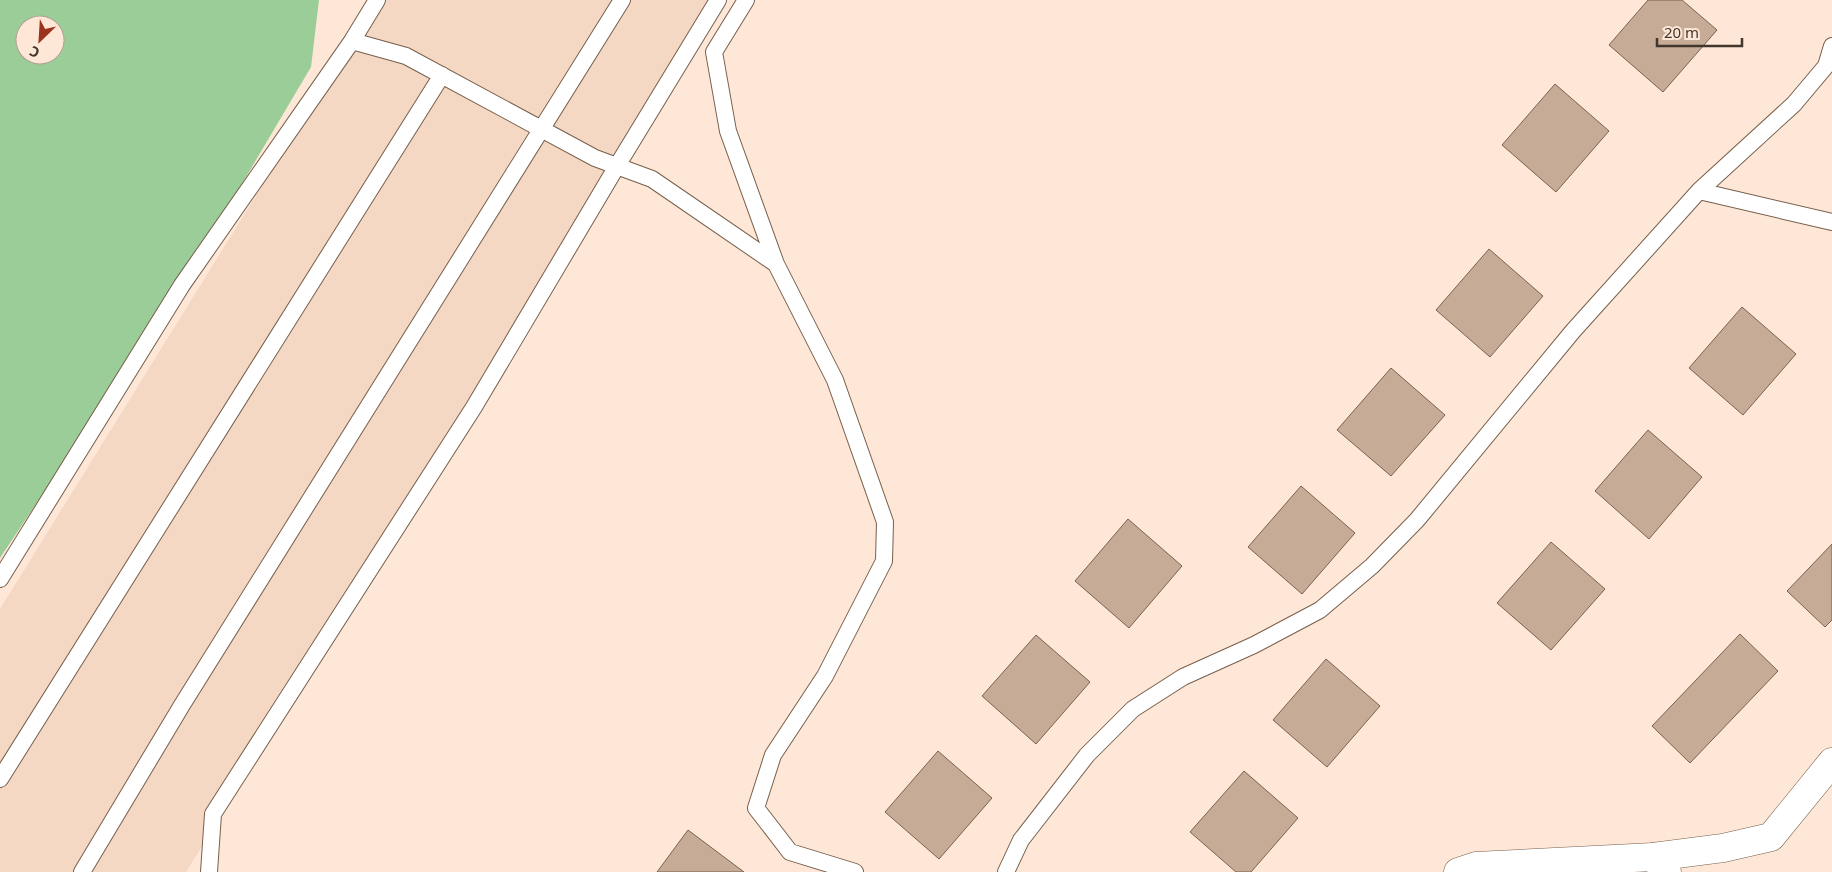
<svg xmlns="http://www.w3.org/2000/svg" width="1832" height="872" viewBox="0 0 1832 872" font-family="'Noto Sans',sans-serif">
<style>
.built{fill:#f4d8c4}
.green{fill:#9bcd98;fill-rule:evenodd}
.building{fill:#c6ab96;stroke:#7a624f}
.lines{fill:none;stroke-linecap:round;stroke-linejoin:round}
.lane-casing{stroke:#775f4c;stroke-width:18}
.street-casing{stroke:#775f4c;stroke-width:29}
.secondary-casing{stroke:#775f4c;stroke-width:29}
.lane{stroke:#fff;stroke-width:16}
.street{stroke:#fff;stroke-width:28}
.secondary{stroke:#fff;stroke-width:28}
</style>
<rect width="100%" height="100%" fill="#fee7d6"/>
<path class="built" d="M 377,0 L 727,0 L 186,872 L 0,872 L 0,609 Z"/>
<path class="green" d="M 0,0 L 319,0 L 311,67 L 182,285 L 0,558 ZM 25,25 L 55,25 L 55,55 L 25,55 Z"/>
<path class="building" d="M 1648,0 L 1682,0 L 1717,30 L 1663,92 L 1609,45 Z
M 1555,84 L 1609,131 L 1556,192 L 1502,145 Z
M 1489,249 L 1543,296 L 1490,357 L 1436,310 Z
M 1742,307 L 1796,354 L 1743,415 L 1689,368 Z
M 1391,368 L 1445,415 L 1391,476 L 1337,430 Z
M 1648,430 L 1702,477 L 1649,539 L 1595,491 Z
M 1301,486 L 1355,533 L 1302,594 L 1248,547 Z
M 1128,519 L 1182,566 L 1129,628 L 1075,581 Z
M 1551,542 L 1605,589 L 1551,650 L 1497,603 Z
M 1832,544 L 1832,620 L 1825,627 L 1787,591 Z
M 1740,634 L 1778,671 L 1690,763 L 1652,726 Z
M 1036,635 L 1090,682 L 1036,744 L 982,696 Z
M 1326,659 L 1380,706 L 1327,767 L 1273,720 Z
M 938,751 L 992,798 L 939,859 L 885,812 Z
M 1244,771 L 1298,818 L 1251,872 L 1236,872 L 1190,832 Z
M 688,830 L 744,872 L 657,872 Z"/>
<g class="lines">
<defs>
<path id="lane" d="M 746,0 L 714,52 L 728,131 L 776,264
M 352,41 L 406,56 L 595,158 L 652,179 L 776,264 L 835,380 L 885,522 L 884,561 L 825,676 L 773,755 L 756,808 L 790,852 L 855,872
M 1699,191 L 1832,222
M 0,579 L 182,285 L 352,41 L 377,0
M 0,779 L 442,75
M 82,872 L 182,705 L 622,0
M 209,872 L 213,814 L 474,407 L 617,166 L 718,0
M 1006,872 L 1021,840 L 1087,755 L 1133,709 L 1183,677 L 1254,645 L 1320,610 L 1372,566 L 1417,520 L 1573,331 L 1699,191 L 1794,104 L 1826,66 L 1832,46"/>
<path id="street" d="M 1653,857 L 1667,872"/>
<path id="secondary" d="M 1458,872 L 1476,866 L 1653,857 L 1723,848 L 1771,837 L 1832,762"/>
</defs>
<use href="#lane" class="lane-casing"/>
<use href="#street" class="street-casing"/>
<use href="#secondary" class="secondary-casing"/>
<use href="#lane" class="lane"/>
<use href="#street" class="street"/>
<use href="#secondary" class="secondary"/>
</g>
<g transform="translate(40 40) rotate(205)"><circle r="24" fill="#fee7d6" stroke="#b3a193"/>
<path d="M0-4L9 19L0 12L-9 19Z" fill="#9c331f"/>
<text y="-8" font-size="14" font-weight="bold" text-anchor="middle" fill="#42372f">С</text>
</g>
<path d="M1657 38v8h85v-8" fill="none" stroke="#42372f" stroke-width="2.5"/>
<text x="1664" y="38" font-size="15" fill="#42372f" stroke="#fee7d6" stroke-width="4" paint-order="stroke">20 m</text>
</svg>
